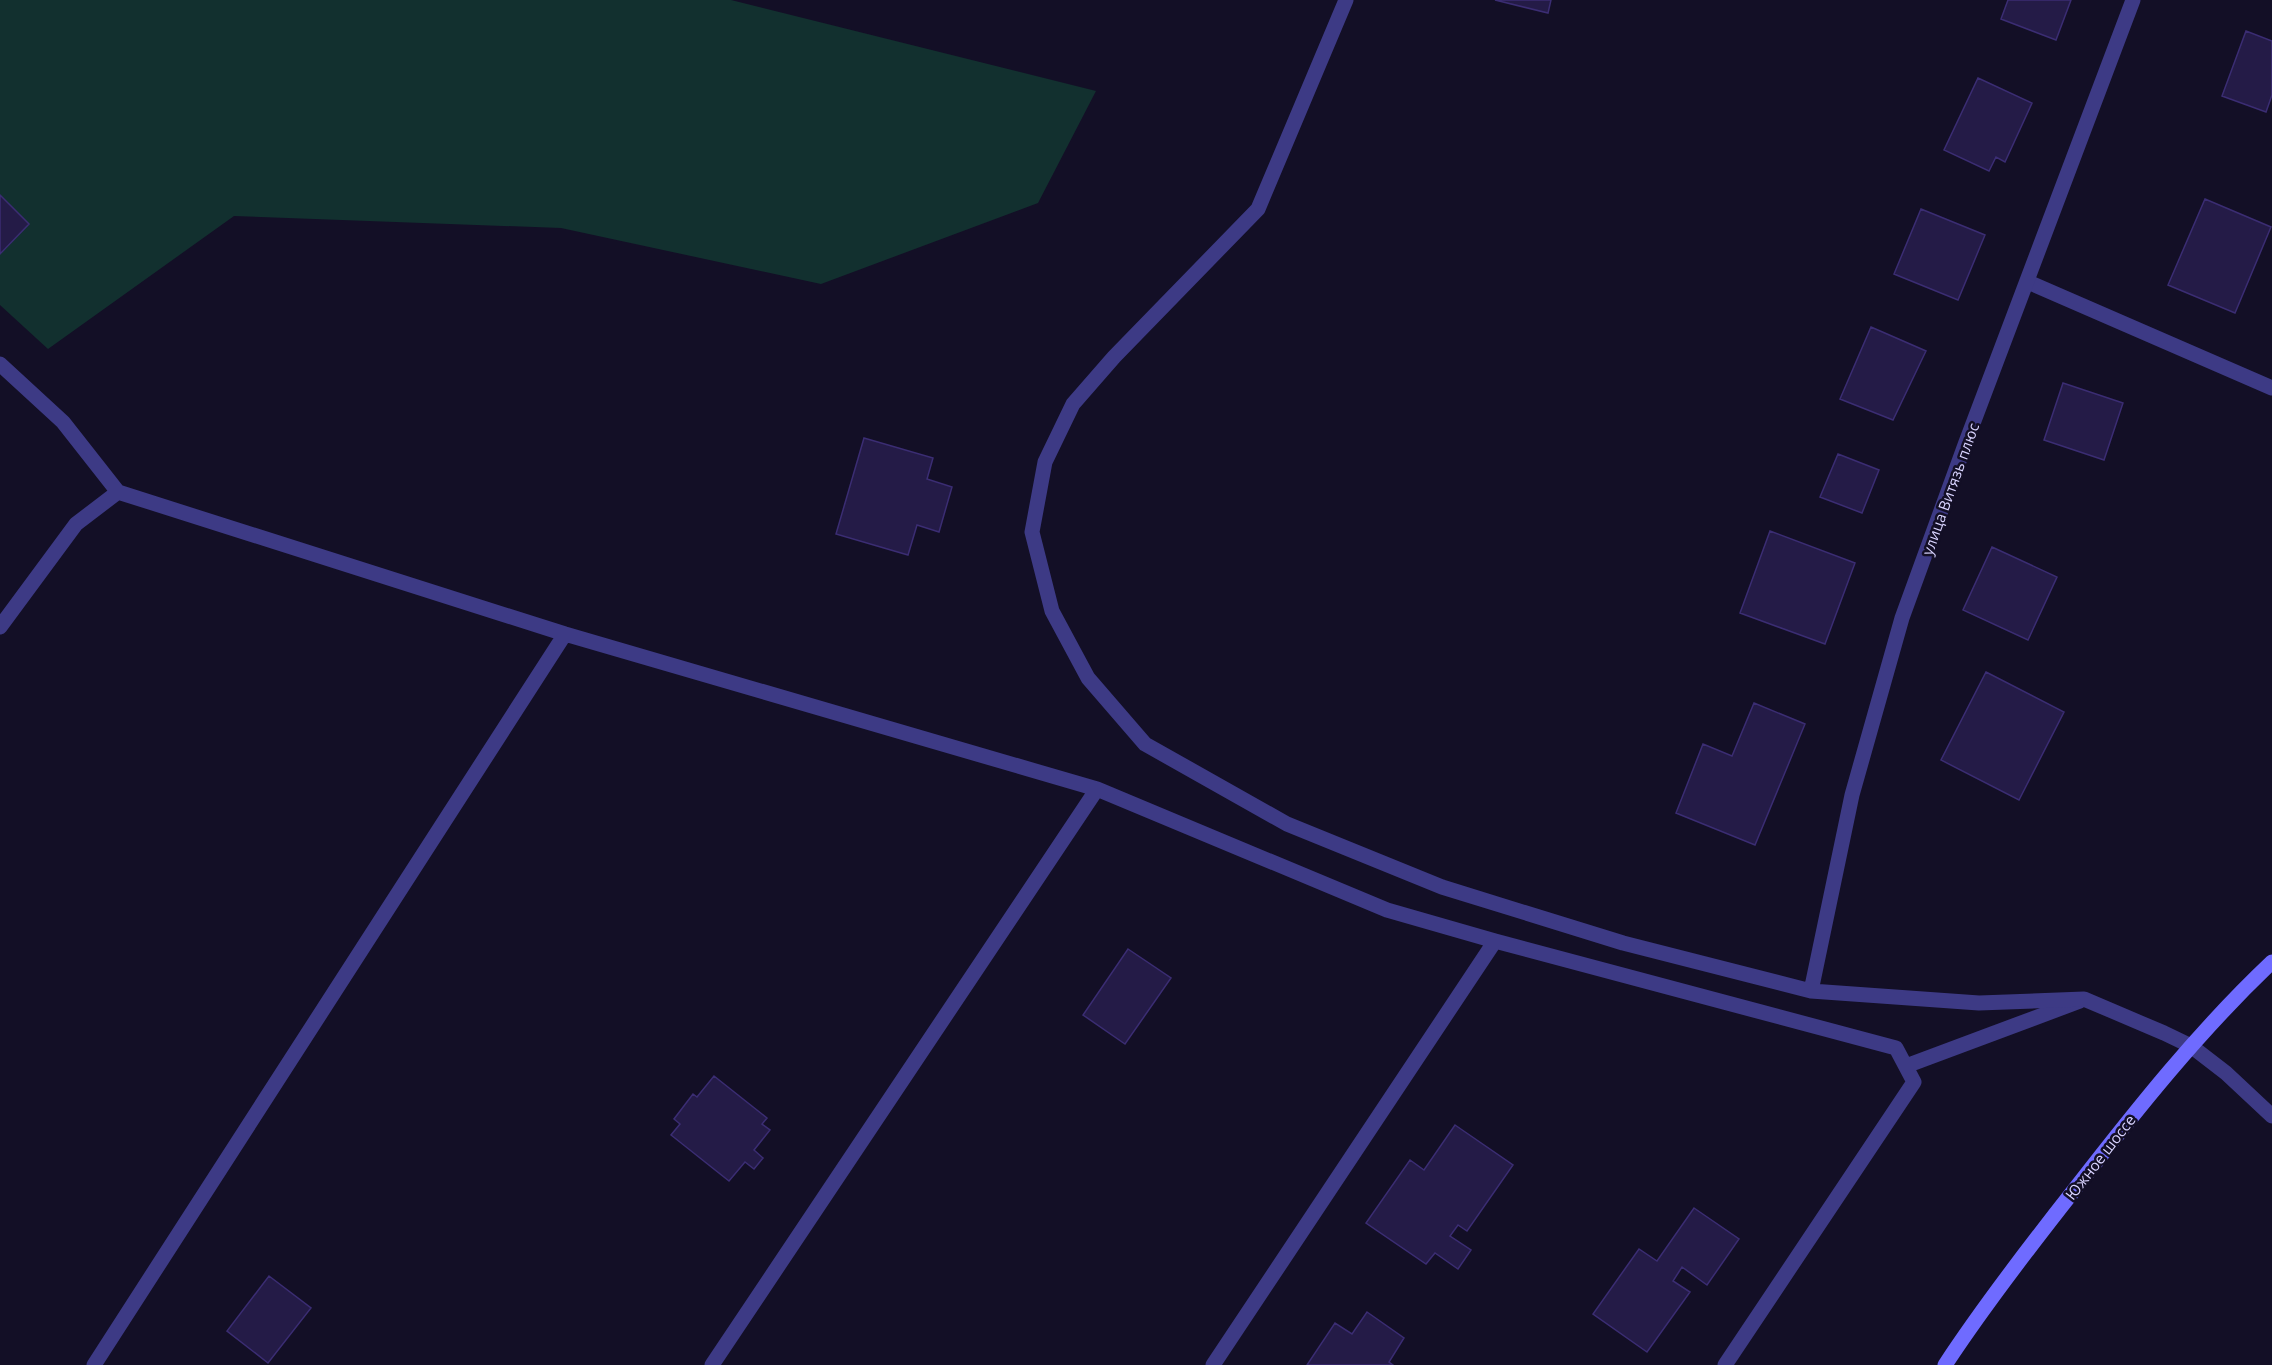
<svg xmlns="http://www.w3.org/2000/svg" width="2272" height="1365" viewBox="0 0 2272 1365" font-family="'Open Sans',sans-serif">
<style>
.green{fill:#12302f}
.building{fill:#241b47;stroke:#3b2d73;stroke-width:1.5}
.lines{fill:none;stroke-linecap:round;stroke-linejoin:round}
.lane{stroke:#3d3a85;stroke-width:15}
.street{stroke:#3d3a85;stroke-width:15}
.secondary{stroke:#6f6bff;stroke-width:15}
.labels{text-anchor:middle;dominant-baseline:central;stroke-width:5;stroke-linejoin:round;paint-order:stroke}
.street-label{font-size:15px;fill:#d9d4ff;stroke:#130f26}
</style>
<rect width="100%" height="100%" fill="#130f26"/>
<path class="green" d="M 0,0 L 731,0 L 1096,91 L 1038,203 L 821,284 L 561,228 L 234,216 L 48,349 L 0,305 Z"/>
<path class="building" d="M 1495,0 L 1551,0 L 1548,13 Z
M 2008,0 L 2071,0 L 2056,40 L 2001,19 Z
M 2246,31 L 2272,41 L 2272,95 L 2266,112 L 2222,96 Z
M 1978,78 L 2032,103 L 2005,162 L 1996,157 L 1989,171 L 1944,150 Z
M 0,195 L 29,224 L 0,254 Z
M 2205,199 L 2271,227 L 2235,313 L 2168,285 Z
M 1921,209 L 1985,235 L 1958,300 L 1894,274 Z
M 1871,327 L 1926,351 L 1893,420 L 1840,399 Z
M 2063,383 L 2123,403 L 2104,460 L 2044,440 Z
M 864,438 L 933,458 L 927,479 L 952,487 L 939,532 L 917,525 L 908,555 L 836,534 Z
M 1838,454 L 1879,470 L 1862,513 L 1820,497 Z
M 1770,531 L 1855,563 L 1825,644 L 1740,613 Z
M 1992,547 L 2057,577 L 2028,640 L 1963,610 Z
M 1986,672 L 2064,712 L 2019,800 L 1941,760 Z
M 1754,703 L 1805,724 L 1755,845 L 1676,813 L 1703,744 L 1732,756 Z
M 1128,949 L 1171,978 L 1125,1044 L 1083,1015 Z
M 714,1076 L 767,1118 L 762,1124 L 770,1130 L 754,1150 L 763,1158 L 754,1169 L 745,1162 L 729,1181 L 671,1135 L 680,1124 L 674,1119 L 693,1094 L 697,1097 Z
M 1455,1125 L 1513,1165 L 1467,1231 L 1458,1225 L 1450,1236 L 1471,1250 L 1458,1269 L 1435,1253 L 1426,1264 L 1366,1223 L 1410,1160 L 1424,1170 Z
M 1694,1208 L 1739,1239 L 1707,1285 L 1682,1267 L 1673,1281 L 1690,1292 L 1647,1352 L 1593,1314 L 1639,1249 L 1657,1261 Z
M 269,1276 L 311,1308 L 268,1363 L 227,1331 Z
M 1367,1312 L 1404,1338 L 1389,1362 L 1393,1365 L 1307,1365 L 1335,1323 L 1352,1334 Z"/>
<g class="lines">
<path class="lane" d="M 2028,282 L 2272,388
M 0,364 L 63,422 L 118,492 L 565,634 L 1097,789 L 1387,910 L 1495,941 L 1896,1048 L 1914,1082 L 1725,1365
M 0,627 L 76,524 L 118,492
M 2191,1046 L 2226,1073 L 2272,1116
M 1906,1066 L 2080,1001
M 94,1365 L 565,634
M 712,1365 L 1097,789
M 1213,1365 L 1495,941"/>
<path class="street" d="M 1346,0 L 1258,209 L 1114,357 L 1073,404 L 1045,462 L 1032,532 L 1052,611 L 1088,678 L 1145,744 L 1287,824 L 1442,887 L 1623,943 L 1811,991 L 1979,1003 L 2084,999 L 2164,1033 L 2191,1046
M 1811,991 L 1852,795 L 1902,618 L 1966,442 L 2133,0"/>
<path class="secondary" d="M 1945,1365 C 1985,1304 2030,1246 2075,1189 C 2137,1109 2199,1031 2272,962"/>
</g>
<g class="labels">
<g class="street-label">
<text transform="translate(1950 489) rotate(-70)">улица Витязь плюс</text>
<text transform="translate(2100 1157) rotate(-52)">Южное шоссе</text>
</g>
</g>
</svg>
